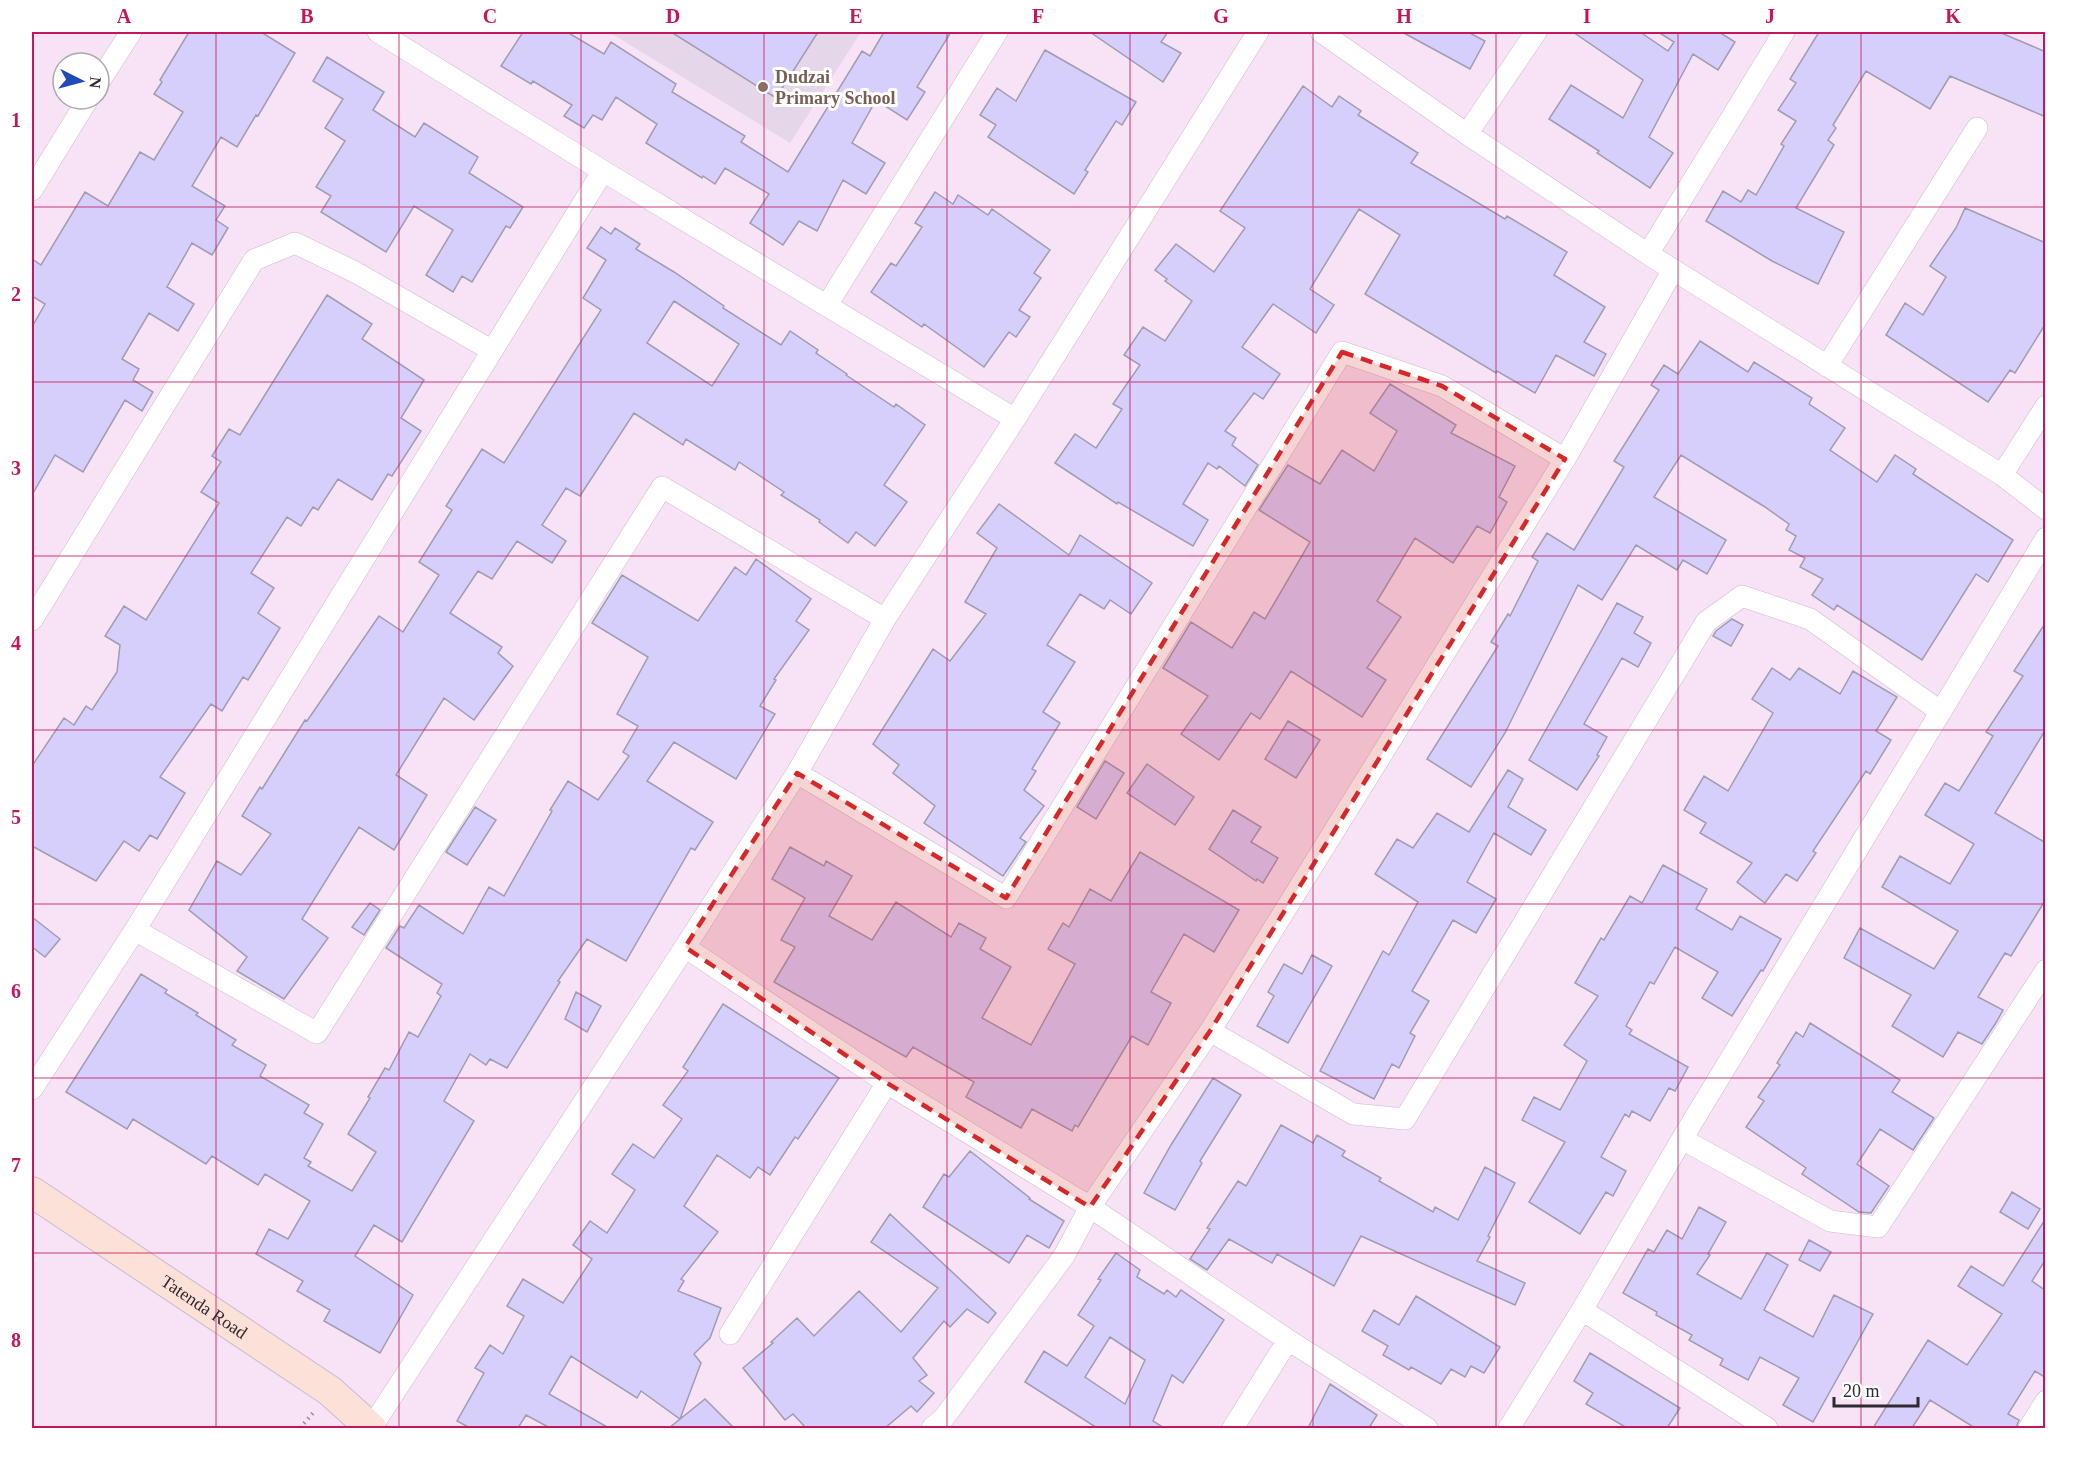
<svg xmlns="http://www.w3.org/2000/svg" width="2077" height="1460" viewBox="0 0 2077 1460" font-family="'Times New Roman',serif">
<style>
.education{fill:#e6d6e9}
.building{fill:#d6cffc;stroke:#9f9cb1;stroke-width:1.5;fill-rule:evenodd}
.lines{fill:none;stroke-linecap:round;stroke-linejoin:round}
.street-casing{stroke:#cdbacc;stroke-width:22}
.secondary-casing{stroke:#cdbacc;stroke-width:32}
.path{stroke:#988a96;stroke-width:4;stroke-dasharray:1.5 4.5;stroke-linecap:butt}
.street{stroke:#fff;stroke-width:21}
.secondary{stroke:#fbe1d8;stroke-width:30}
.marked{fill:#d62828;fill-opacity:0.2;stroke:#d62828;stroke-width:4.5;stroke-dasharray:12 8;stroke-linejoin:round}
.grid{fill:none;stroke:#c2185b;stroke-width:1.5;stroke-opacity:0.55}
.education-dot{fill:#8d6e63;stroke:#fff;stroke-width:2}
.labels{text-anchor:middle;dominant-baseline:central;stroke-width:6;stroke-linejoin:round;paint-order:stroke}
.education-label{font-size:18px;font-weight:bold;fill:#785e54;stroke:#fff;text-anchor:start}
.street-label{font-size:18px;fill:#30292f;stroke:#fff}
.neatline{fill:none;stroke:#c2185b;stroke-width:2}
.grid-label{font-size:20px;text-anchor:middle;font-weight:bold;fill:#c2185b}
</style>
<rect width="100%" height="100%" fill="#f7e3f5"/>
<path class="education" d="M 609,32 L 861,32 L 790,143 Z"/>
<path class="building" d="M 189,32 L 261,32 L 295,53 L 258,116 L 256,115 L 237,147 L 221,137 L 192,186 L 225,206 L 216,220 L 228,228 L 212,255 L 192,243 L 167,287 L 194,304 L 178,331 L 149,313 L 122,359 L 139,369 L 133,380 L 153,392 L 142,411 L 125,400 L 83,472 L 55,455 L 32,495 L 32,327 L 45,304 L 32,296 L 32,259 L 41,265 L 85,192 L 108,206 L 140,152 L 154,160 L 183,112 L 154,94 L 162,82 L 160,80 Z
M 523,32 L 567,32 L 604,54 L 611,42 L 676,84 L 672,92 L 745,136 L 741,142 L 788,172 L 862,51 L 870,56 L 884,32 L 951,32 L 917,87 L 925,92 L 907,120 L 876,100 L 852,143 L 885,163 L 866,194 L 843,180 L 817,231 L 799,221 L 783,245 L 750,223 L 769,194 L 725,168 L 715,184 L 703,176 L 702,178 L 646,143 L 657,124 L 616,97 L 602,120 L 593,115 L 584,128 L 564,116 L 572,105 L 533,81 L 531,84 L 501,66 Z
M 671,32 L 818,32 L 776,98 Z
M 1090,32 L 1168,32 L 1161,42 L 1181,53 L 1163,82 Z
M 1402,32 L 1468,32 L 1485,41 L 1470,69 Z
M 1573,32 L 1640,32 L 1668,51 L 1674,42 L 1658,32 L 1719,32 L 1735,42 L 1718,70 L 1693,54 L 1649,137 L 1673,153 L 1650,188 L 1597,153 L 1599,151 L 1549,119 L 1571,85 L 1623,118 L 1643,80 Z
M 1819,32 L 1999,32 L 2046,52 L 2046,117 L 1950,76 L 1930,109 L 1866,71 L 1833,125 L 1836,128 L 1828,140 L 1834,145 L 1796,208 L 1844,232 L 1818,284 L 1772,261 L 1706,221 L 1723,191 L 1741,202 L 1748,190 L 1756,195 L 1784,146 L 1781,144 L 1796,121 L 1778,110 L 1796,83 L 1790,79 Z
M 1045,50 L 1136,102 L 1122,125 L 1116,121 L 1085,170 L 1088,172 L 1074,194 L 988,137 L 996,125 L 980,115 L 997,88 L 1016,101 Z
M 327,57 L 384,92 L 373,110 L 415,137 L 424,123 L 478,157 L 469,173 L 523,207 L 510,228 L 506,226 L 472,282 L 462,276 L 453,292 L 426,275 L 453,230 L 414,206 L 386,252 L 321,212 L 331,196 L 316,187 L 345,141 L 325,128 L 343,99 L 313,81 Z
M 1303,86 L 1332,107 L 1339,96 L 1361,111 L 1358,115 L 1418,153 L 1411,163 L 1505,219 L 1507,216 L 1567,252 L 1554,275 L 1605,307 L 1584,342 L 1606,354 L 1594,376 L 1556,355 L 1535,393 L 1497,371 L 1496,373 L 1365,294 L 1400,235 L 1359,209 L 1310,289 L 1334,305 L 1316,333 L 1273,304 L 1242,347 L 1280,374 L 1263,399 L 1254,393 L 1225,431 L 1236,438 L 1232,445 L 1258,465 L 1245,486 L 1219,466 L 1217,469 L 1208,463 L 1183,504 L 1208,520 L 1193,546 L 1118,502 L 1117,504 L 1055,463 L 1075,434 L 1096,448 L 1122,409 L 1113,404 L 1140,365 L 1124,355 L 1143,327 L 1165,341 L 1192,301 L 1165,281 L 1167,279 L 1155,270 L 1176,244 L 1214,272 L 1245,228 L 1220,211 Z
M 935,192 L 953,204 L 958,195 L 988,215 L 992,209 L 1050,250 L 1034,273 L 1041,278 L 1019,310 L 1030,317 L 1016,337 L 1009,332 L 984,367 L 924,324 L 922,327 L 871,292 L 891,263 L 896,266 L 922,227 L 915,223 Z
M 1965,208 L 2046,243 L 2046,323 L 2015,373 L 2010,370 L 1988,402 L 1886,335 L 1905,303 L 1923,315 L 1946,277 L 1930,266 L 1956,228 Z
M 601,227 L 611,234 L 615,228 L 640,244 L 636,249 L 674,272 L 724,306 L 723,308 L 781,345 L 790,331 L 818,350 L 816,353 L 847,374 L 846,375 L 894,407 L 896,404 L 925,425 L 884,485 L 907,502 L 875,546 L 856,532 L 848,543 L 819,522 L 820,520 L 781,495 L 784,492 L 739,462 L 735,470 L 686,439 L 683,445 L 634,413 L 580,496 L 566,488 L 542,525 L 566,541 L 552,563 L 517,541 L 492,579 L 478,571 L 450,613 L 502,647 L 498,653 L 513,666 L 474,720 L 444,698 L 396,775 L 427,795 L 394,850 L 359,827 L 302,919 L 328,938 L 284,999 L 237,971 L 247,957 L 189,910 L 217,861 L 241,875 L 271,834 L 242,816 L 260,787 L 262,789 L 305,720 L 307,721 L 379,616 L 403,632 L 439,575 L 419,562 L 452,510 L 446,506 L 482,449 L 504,463 L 601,310 L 583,298 L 606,260 L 587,248 ZM 674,301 L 739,344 L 712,386 L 647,343 Z
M 327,295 L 372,324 L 362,339 L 424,380 L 401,418 L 421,431 L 392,476 L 388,474 L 372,500 L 338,479 L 318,510 L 313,507 L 301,526 L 287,517 L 251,573 L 274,588 L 258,613 L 280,628 L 248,680 L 243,677 L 222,711 L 211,704 L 160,777 L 185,793 L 157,839 L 150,835 L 139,851 L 124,841 L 96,881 L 32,846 L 32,766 L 64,718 L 74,725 L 86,706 L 92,710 L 117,672 L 120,645 L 105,636 L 124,606 L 146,620 L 219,503 L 201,492 L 221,462 L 212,456 L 229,429 L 240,435 Z
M 1700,341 L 1748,372 L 1754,362 L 1812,398 L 1809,404 L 1845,428 L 1830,450 L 1877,482 L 1895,455 L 1916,469 L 1913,474 L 2013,540 L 1988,582 L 1976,574 L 1922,660 L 1837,605 L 1834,610 L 1812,595 L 1823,579 L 1800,567 L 1805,558 L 1789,550 L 1796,536 L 1786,530 L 1789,524 L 1765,507 L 1681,455 L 1654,497 L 1726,540 L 1707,574 L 1683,560 L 1677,570 L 1636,545 L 1602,600 L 1578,585 L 1505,733 L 1471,787 L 1427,759 L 1498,646 L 1491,642 L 1508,614 L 1510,616 L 1538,561 L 1532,557 L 1547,533 L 1574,550 L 1624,467 L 1614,461 L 1659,390 L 1651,385 L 1664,365 L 1678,374 Z
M 1390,384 L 1456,425 L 1451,433 L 1515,466 L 1499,497 L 1507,502 L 1490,533 L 1477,526 L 1453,563 L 1415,538 L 1377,601 L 1401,617 L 1367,668 L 1386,680 L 1362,717 L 1291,671 L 1260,719 L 1251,713 L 1219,760 L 1181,734 L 1208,696 L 1163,668 L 1191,622 L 1232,648 L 1254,612 L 1265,619 L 1310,542 L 1259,510 L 1288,465 L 1320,484 L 1342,450 L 1374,471 L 1397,431 L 1370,413 Z
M 999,504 L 1069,555 L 1080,535 L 1152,583 L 1131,614 L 1110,600 L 1104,609 L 1080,594 L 1047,645 L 1075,662 L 1043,712 L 1060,723 L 1032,769 L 1036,771 L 1024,790 L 1044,806 L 1020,838 L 1026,842 L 1003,876 L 924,823 L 935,806 L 893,773 L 899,765 L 873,744 L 933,649 L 950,661 L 986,614 L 965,602 L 997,548 L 977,533 Z
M 756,559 L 811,599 L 796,621 L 809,630 L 774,679 L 776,680 L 760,706 L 775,714 L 736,779 L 674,742 L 647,781 L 713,822 L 695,850 L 691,848 L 626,961 L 587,939 L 558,981 L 560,982 L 507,1068 L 490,1059 L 486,1065 L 470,1054 L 444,1101 L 474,1121 L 402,1242 L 374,1225 L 355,1256 L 413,1295 L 380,1353 L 324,1321 L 330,1310 L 297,1291 L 303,1281 L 256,1254 L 269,1229 L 288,1239 L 310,1201 L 265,1174 L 258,1185 L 212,1156 L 206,1164 L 133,1119 L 127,1129 L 66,1092 L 141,974 L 167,990 L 165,993 L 198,1013 L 196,1015 L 236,1040 L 232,1045 L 266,1065 L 260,1076 L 309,1105 L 304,1113 L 323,1124 L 304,1158 L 311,1162 L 308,1166 L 352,1191 L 376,1152 L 348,1134 L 370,1098 L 368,1097 L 385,1068 L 389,1070 L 409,1032 L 418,1037 L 441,996 L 437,993 L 442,984 L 386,948 L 400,926 L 404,928 L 419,905 L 463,934 L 489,887 L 504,896 L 552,811 L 550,810 L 568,781 L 598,800 L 629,756 L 623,752 L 638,726 L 617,714 L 648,657 L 592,623 L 622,575 L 698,621 L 735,567 L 746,575 Z
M 1617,603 L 1643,617 L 1634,633 L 1651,643 L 1638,667 L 1622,658 L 1584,724 L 1607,737 L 1597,755 L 1599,756 L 1577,790 L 1529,760 Z
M 1732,619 L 1743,625 L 1731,646 L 1713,636 L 1716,631 Z
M 2046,622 L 2046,729 L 1995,813 L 2046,843 L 2046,899 L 2011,956 L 2005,953 L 1978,997 L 2003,1010 L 1997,1021 L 1982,1044 L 1958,1032 L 1943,1057 L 1892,1026 L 1911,995 L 1844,958 L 1860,928 L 1934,969 L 1958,931 L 1882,887 L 1900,856 L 1950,884 L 1974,844 L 1925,815 L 1945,783 L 1959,791 L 1993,736 L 1986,732 L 2023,676 L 2014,671 Z
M 1772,668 L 1790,680 L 1799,668 L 1840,694 L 1853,671 L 1897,697 L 1876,731 L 1891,740 L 1870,774 L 1866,771 L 1813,851 L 1816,853 L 1797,881 L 1786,874 L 1765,903 L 1737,882 L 1752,863 L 1700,833 L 1706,823 L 1684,810 L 1704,776 L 1728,791 L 1773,713 L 1752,699 Z
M 1288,721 L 1320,740 L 1296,778 L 1265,759 Z
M 1105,761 L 1124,773 L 1096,819 L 1077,807 Z
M 1147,764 L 1194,797 L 1175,825 L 1127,793 Z
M 1508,770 L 1523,779 L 1508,807 L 1546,830 L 1531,855 L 1494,833 L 1467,882 L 1496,899 L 1476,933 L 1453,920 L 1412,991 L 1429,1001 L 1410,1033 L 1415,1036 L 1399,1068 L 1392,1064 L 1374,1099 L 1320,1071 L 1383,951 L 1389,955 L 1418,902 L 1375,874 L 1397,839 L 1413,848 L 1437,813 L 1469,832 Z
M 475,807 L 496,820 L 467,865 L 446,852 Z
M 1233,810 L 1261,827 L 1251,842 L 1278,858 L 1263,883 L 1257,879 L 1256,881 L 1209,849 Z
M 790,847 L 824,866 L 826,861 L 852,876 L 829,916 L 872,940 L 896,902 L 951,937 L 959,923 L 986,938 L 980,949 L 1011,967 L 982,1018 L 1031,1045 L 1075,964 L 1048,949 L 1063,923 L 1069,927 L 1090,889 L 1111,901 L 1140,852 L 1239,910 L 1214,952 L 1184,934 L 1151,992 L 1171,1003 L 1148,1045 L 1132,1036 L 1078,1127 L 1075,1125 L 1072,1131 L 1032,1109 L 1021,1128 L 966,1097 L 974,1082 L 913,1047 L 906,1057 L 774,982 L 795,947 L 781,940 L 805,898 L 772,879 Z
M 1663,865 L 1707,889 L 1696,909 L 1732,930 L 1740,916 L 1781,939 L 1763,971 L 1761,970 L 1732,1016 L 1702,998 L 1718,972 L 1675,947 L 1654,984 L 1650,982 L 1626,1026 L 1632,1030 L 1629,1034 L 1688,1067 L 1675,1091 L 1669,1088 L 1650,1121 L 1632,1111 L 1629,1117 L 1625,1114 L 1601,1157 L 1626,1171 L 1613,1196 L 1606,1192 L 1580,1234 L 1529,1202 L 1565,1142 L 1522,1120 L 1534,1097 L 1560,1110 L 1587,1061 L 1564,1045 L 1598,996 L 1575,983 L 1601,938 L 1604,940 L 1630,896 L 1642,903 Z
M 370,903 L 380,910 L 364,935 L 352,927 Z
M 32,917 L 60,939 L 45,957 L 32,947 Z
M 1312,955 L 1332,966 L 1288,1043 L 1257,1026 L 1274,996 L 1268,992 L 1284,964 L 1302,974 Z
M 576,992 L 601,1006 L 587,1032 L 565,1019 Z
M 723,1004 L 839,1078 L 798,1139 L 795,1137 L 770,1175 L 758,1167 L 750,1178 L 717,1155 L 684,1206 L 718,1232 L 681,1279 L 684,1281 L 678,1291 L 721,1308 L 710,1338 L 694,1354 L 701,1363 L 680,1419 L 641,1391 L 637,1398 L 571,1356 L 549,1394 L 609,1428 L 550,1428 L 526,1415 L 518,1428 L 470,1428 L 457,1421 L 484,1373 L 475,1368 L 490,1345 L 503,1354 L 524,1316 L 507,1306 L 523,1279 L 563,1303 L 592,1259 L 573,1245 L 590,1221 L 607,1233 L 635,1190 L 612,1174 L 633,1144 L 654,1158 L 682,1119 L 663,1105 L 688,1071 L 683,1067 Z
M 1810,1023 L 1900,1080 L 1892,1092 L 1934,1118 L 1913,1150 L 1880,1129 L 1857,1164 L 1889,1186 L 1871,1213 L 1859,1212 L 1802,1174 L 1806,1168 L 1746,1127 L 1764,1101 L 1758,1097 L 1780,1065 L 1777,1063 L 1796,1032 L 1803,1037 Z
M 1213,1078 L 1241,1095 L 1200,1161 L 1202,1163 L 1175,1210 L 1144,1193 L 1171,1145 Z
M 1281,1125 L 1313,1143 L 1317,1135 L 1345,1151 L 1342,1156 L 1381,1178 L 1379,1181 L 1433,1212 L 1435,1207 L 1458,1220 L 1485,1167 L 1515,1183 L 1488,1236 L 1490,1237 L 1477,1261 L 1525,1283 L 1515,1305 L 1361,1236 L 1334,1286 L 1277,1254 L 1272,1263 L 1229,1239 L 1207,1270 L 1190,1259 L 1210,1229 L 1207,1228 L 1238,1181 L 1246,1186 Z
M 970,1151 L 1030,1198 L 1029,1199 L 1064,1221 L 1049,1248 L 1027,1235 L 1009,1263 L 923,1207 L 944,1174 L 949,1177 Z
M 2012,1192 L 2040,1209 L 2028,1229 L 2000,1212 Z
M 1699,1207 L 1726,1222 L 1708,1254 L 1710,1255 L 1697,1274 L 1741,1299 L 1767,1253 L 1788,1265 L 1764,1310 L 1813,1337 L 1834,1295 L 1873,1314 L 1813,1422 L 1783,1405 L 1799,1378 L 1760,1357 L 1748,1380 L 1720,1365 L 1723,1359 L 1689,1340 L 1692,1335 L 1656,1315 L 1657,1312 L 1623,1293 L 1648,1249 L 1654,1252 L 1667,1230 L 1682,1239 Z
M 890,1214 L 996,1313 L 988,1323 L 967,1309 L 950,1327 L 944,1321 L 913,1358 L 927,1375 L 919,1381 L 934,1393 L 917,1412 L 911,1406 L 885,1428 L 806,1428 L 793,1414 L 785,1420 L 743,1368 L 773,1343 L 771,1342 L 797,1318 L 814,1336 L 859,1291 L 901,1332 L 938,1288 L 871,1242 Z
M 2046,1218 L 2046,1259 L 2032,1281 L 2046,1291 L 2046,1378 L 2035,1371 L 2008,1414 L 2019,1420 L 2016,1428 L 1975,1428 L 1930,1400 L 1912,1428 L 1873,1428 L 1928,1340 L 1967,1365 L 2002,1314 L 1958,1286 L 1971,1266 L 2003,1286 Z
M 1809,1240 L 1831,1252 L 1820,1271 L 1799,1260 Z
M 1116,1253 L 1140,1270 L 1137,1277 L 1164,1294 L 1167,1290 L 1176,1297 L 1181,1290 L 1224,1320 L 1183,1383 L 1172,1375 L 1153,1421 L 1164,1428 L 1097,1428 L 1025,1382 L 1044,1351 L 1067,1366 L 1094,1326 L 1078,1315 L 1101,1280 L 1098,1279 ZM 1110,1337 L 1145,1360 L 1125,1404 L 1085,1377 Z
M 1416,1296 L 1500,1347 L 1484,1373 L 1471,1366 L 1465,1377 L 1451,1369 L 1441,1384 L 1411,1367 L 1409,1370 L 1383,1355 L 1388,1346 L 1362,1331 L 1374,1310 L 1399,1325 Z
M 1590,1353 L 1680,1408 L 1667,1428 L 1627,1428 L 1586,1404 L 1593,1393 L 1574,1381 Z
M 1330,1384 L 1377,1415 L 1369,1428 L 1308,1428 Z
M 705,1399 L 734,1428 L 669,1428 Z"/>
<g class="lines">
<defs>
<path id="street" d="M 378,32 L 603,171 L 1015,419
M 1321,32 L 1467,134 L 1648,254 L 2002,475 L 2046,509
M 99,82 L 131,32
M 1467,134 L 1536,32
M 32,190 L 88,99
M 1648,254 L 1784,32
M 827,305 L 997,32
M 1827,366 L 1977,128
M 2002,475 L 2046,406
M 32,620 L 254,260 L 295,243 L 355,272 L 491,350
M 797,773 L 1006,898 L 1342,352 L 1442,386 L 1565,459
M 135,930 L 317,1033 L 662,487 L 885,619
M 685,947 L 887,1083 L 1090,1207 L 1288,1340 L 1427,1428
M 1210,1031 L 1353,1114 L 1405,1119 L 1706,622 L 1742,596 L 1810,619 L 1941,712
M 32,1089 L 135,930 L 603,171
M 1682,1139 L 1830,1221 L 1878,1227 L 2046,970
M 1582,1310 L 1767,1428
M 730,1334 L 887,1083
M 371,1428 L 685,947 L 797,773 L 885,619 L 1015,419 L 1258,32
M 932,1428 L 943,1419 L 1064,1256 L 1090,1207 L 1210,1031 L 1565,459 L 1673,270
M 1233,1428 L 1288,1340
M 1509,1428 L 1582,1310 L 1682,1139 L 2046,538
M 2029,1428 L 2046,1401"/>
<g id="secondary">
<path id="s1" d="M 32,1192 L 330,1391 L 371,1428"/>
</g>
</defs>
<use href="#street" class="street-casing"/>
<use href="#secondary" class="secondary-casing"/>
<path class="path" d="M 300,1428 L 313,1413"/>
<use href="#street" class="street"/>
<use href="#secondary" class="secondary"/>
</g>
<path class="marked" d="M 1342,352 L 1442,386 L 1565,459 L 1210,1031 L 1090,1207 L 887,1083 L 685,947 L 797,773 L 1006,898 Z"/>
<path class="grid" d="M 216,32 L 216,1428M 399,32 L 399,1428M 581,32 L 581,1428M 764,32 L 764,1428M 947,32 L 947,1428M 1130,32 L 1130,1428M 1313,32 L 1313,1428M 1496,32 L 1496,1428M 1678,32 L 1678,1428M 1861,32 L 1861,1428M 32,207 L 2046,207M 32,382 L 2046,382M 32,556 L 2046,556M 32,730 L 2046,730M 32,904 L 2046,904M 32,1078 L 2046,1078M 32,1253 L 2046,1253"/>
<circle class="education-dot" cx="763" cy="87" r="6"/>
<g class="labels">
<g class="education-label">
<text x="775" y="77">Dudzai<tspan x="775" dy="21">Primary School</tspan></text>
</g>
<g class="street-label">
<text stroke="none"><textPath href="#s1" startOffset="207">Tatenda Road</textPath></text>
</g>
</g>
<rect width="2077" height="1460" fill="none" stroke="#ffffff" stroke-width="66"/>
<g transform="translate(81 81) rotate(96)"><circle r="28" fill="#ffffff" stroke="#aca9ac" stroke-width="1.5"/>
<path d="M0-4.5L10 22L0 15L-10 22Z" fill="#224bb9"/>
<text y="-9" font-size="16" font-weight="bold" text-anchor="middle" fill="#30292f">N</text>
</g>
<path d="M1834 1397v9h84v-9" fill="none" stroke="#30292f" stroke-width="3"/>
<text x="1843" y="1397" font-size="18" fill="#30292f" stroke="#ffffff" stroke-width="4.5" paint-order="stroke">20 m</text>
<rect x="33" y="33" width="2011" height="1394" class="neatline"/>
<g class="grid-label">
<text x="124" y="23">A</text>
<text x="307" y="23">B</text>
<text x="490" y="23">C</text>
<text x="673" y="23">D</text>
<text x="856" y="23">E</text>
<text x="1038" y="23">F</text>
<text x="1221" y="23">G</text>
<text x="1404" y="23">H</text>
<text x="1587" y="23">I</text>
<text x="1770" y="23">J</text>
<text x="1953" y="23">K</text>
<text x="16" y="127">1</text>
<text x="16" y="301">2</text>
<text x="16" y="475">3</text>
<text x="16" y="650">4</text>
<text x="16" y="824">5</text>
<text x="16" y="998">6</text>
<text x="16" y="1172">7</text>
<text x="16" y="1347">8</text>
</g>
</svg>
